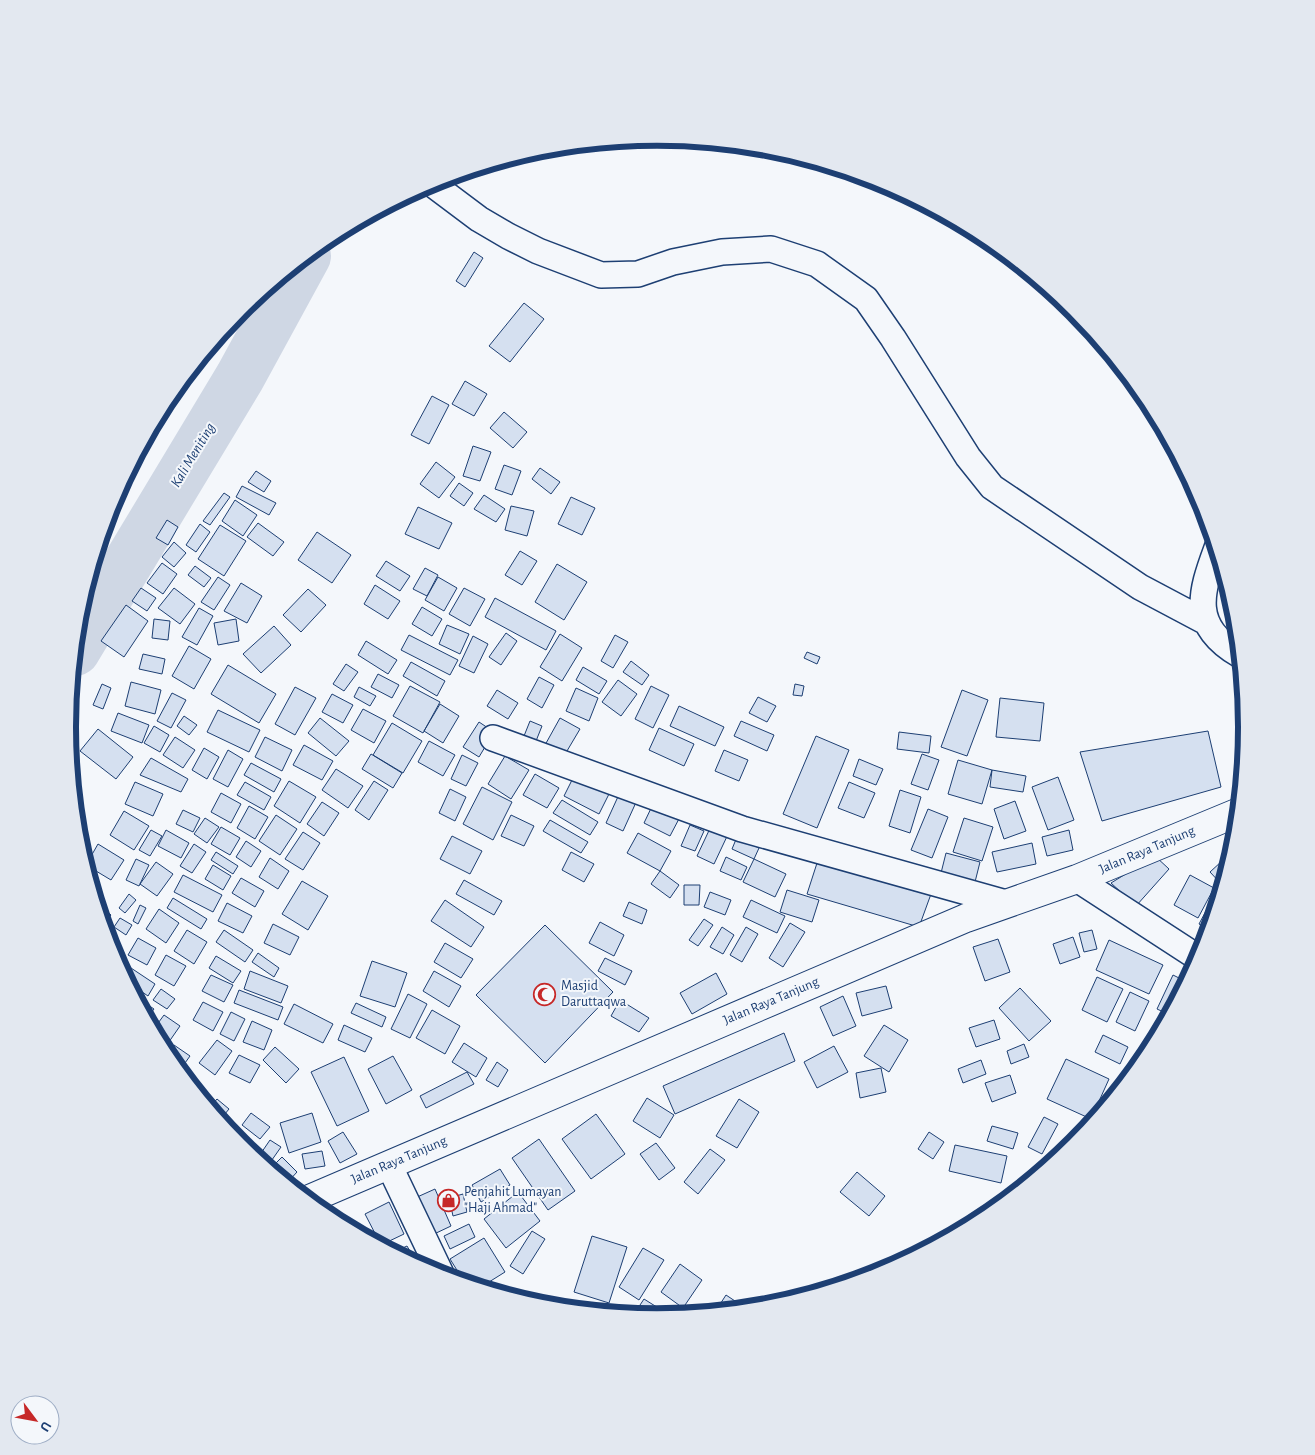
<svg xmlns="http://www.w3.org/2000/svg" width="1315" height="1455" viewBox="0 0 1315 1455" font-family="'Alegreya Sans',sans-serif">
<style>
.lines{fill:none;stroke-linecap:round;stroke-linejoin:round}
.river{stroke:#cfd7e4;stroke-width:50}
.building{fill:#d5e0f0;stroke:#1d3f73}
.minor-casing{stroke:#1d3f73;stroke-width:28}
.primary-casing{stroke:#1d3f73;stroke-width:30}
.minor{stroke:#f4f7fb;stroke-width:25}
.primary{stroke:#f4f7fb;stroke-width:28}
.labels{text-anchor:middle;dominant-baseline:central;stroke-width:4;stroke-linejoin:round;paint-order:stroke}
.street-label{font-size:14px;fill:#1d3f73;stroke:#f4f7fb}
.poi-label{font-size:14px;fill:#1d3f73;stroke:#f4f7fb;text-anchor:start}
.water-label{font-size:15px;font-style:italic;fill:#1d3f73;stroke:#f4f7fb}
.rim{fill:none;stroke:#1d3f73;stroke-width:6}
</style>
<rect width="100%" height="100%" fill="#f4f7fb"/>
<g class="lines">
<path class="river" d="M 75,651 L 240,377 L 306,256"/>
</g>
<path class="building" d="M 474,252 L 483,258 L 465,287 L 456,281 Z
M 524,303 L 544,319 L 510,362 L 489,346 Z
M 465,381 L 487,394 L 474,416 L 452,404 Z
M 432,396 L 449,405 L 429,444 L 411,435 Z
M 504,412 L 527,432 L 513,448 L 490,428 Z
M 473,446 L 491,452 L 480,481 L 463,476 Z
M 436,462 L 455,477 L 439,498 L 420,484 Z
M 504,465 L 521,471 L 512,495 L 495,489 Z
M 540,468 L 560,482 L 551,494 L 532,479 Z
M 256,471 L 271,481 L 264,492 L 248,482 Z
M 459,483 L 473,493 L 464,506 L 450,496 Z
M 242,486 L 276,503 L 269,515 L 236,497 Z
M 224,493 L 230,497 L 210,525 L 203,521 Z
M 484,495 L 505,509 L 496,522 L 474,509 Z
M 571,497 L 595,508 L 582,535 L 558,524 Z
M 235,500 L 257,515 L 243,536 L 222,521 Z
M 511,506 L 534,511 L 527,536 L 505,530 Z
M 418,507 L 452,523 L 439,549 L 405,534 Z
M 167,520 L 178,527 L 168,545 L 156,538 Z
M 258,523 L 284,542 L 273,556 L 247,537 Z
M 200,524 L 210,532 L 196,552 L 186,545 Z
M 220,525 L 246,541 L 224,576 L 198,559 Z
M 317,532 L 351,555 L 332,583 L 298,560 Z
M 174,542 L 186,553 L 174,567 L 162,557 Z
M 520,551 L 537,561 L 522,585 L 505,575 Z
M 386,561 L 410,576 L 400,591 L 376,576 Z
M 162,563 L 177,574 L 163,594 L 147,583 Z
M 557,564 L 587,582 L 564,620 L 535,602 Z
M 195,566 L 211,578 L 204,587 L 188,575 Z
M 425,568 L 438,575 L 427,596 L 413,589 Z
M 218,577 L 230,585 L 214,610 L 201,602 Z
M 438,577 L 457,588 L 444,611 L 425,600 Z
M 241,583 L 262,596 L 247,623 L 224,611 Z
M 375,585 L 400,601 L 388,619 L 364,604 Z
M 141,588 L 156,598 L 147,611 L 132,601 Z
M 174,588 L 195,604 L 180,624 L 158,608 Z
M 464,588 L 485,599 L 470,626 L 449,614 Z
M 308,589 L 326,605 L 301,632 L 283,615 Z
M 495,598 L 556,631 L 546,650 L 485,617 Z
M 126,605 L 148,621 L 124,657 L 101,641 Z
M 422,607 L 442,619 L 432,636 L 412,624 Z
M 199,608 L 213,616 L 197,645 L 182,637 Z
M 154,619 L 170,621 L 168,640 L 152,638 Z
M 236,619 L 239,641 L 218,645 L 214,623 Z
M 447,625 L 469,634 L 460,654 L 439,644 Z
M 274,626 L 291,645 L 261,673 L 243,654 Z
M 506,633 L 517,641 L 501,665 L 489,657 Z
M 560,634 L 582,648 L 562,681 L 540,667 Z
M 409,635 L 458,660 L 450,675 L 401,650 Z
M 615,635 L 628,642 L 613,668 L 601,661 Z
M 473,636 L 488,644 L 474,673 L 459,666 Z
M 366,641 L 397,660 L 388,674 L 358,655 Z
M 189,646 L 211,659 L 194,689 L 172,676 Z
M 807,652 L 820,657 L 817,664 L 804,658 Z
M 143,654 L 165,659 L 162,674 L 139,669 Z
M 631,661 L 649,675 L 642,685 L 623,672 Z
M 411,662 L 445,681 L 437,696 L 403,676 Z
M 346,664 L 358,672 L 344,691 L 333,684 Z
M 228,665 L 276,694 L 259,723 L 211,694 Z
M 583,667 L 607,681 L 599,694 L 576,680 Z
M 378,674 L 399,685 L 392,698 L 371,687 Z
M 539,677 L 554,685 L 542,708 L 527,699 Z
M 618,680 L 637,694 L 621,716 L 602,702 Z
M 131,682 L 161,690 L 155,714 L 125,706 Z
M 102,684 L 111,688 L 103,709 L 93,705 Z
M 795,684 L 804,686 L 802,696 L 793,695 Z
M 410,686 L 440,702 L 423,733 L 393,716 Z
M 651,686 L 669,695 L 653,728 L 635,719 Z
M 295,687 L 316,698 L 295,735 L 275,724 Z
M 359,687 L 376,696 L 370,706 L 354,697 Z
M 576,688 L 598,698 L 589,721 L 566,711 Z
M 497,690 L 518,703 L 508,719 L 487,706 Z
M 962,690 L 988,700 L 967,756 L 941,747 Z
M 172,693 L 186,700 L 171,728 L 157,721 Z
M 332,694 L 353,705 L 343,723 L 322,712 Z
M 758,697 L 776,706 L 767,722 L 749,713 Z
M 1000,698 L 1044,703 L 1040,741 L 996,737 Z
M 440,704 L 459,716 L 443,743 L 424,731 Z
M 679,706 L 724,727 L 715,746 L 670,726 Z
M 363,709 L 386,721 L 374,743 L 351,730 Z
M 218,710 L 260,730 L 249,752 L 207,732 Z
M 118,713 L 149,725 L 142,743 L 111,731 Z
M 184,716 L 197,725 L 189,735 L 177,726 Z
M 320,718 L 349,741 L 336,756 L 308,733 Z
M 560,718 L 580,729 L 564,756 L 545,745 Z
M 530,721 L 542,726 L 534,746 L 522,741 Z
M 741,721 L 774,735 L 767,751 L 734,736 Z
M 479,722 L 494,732 L 479,757 L 463,747 Z
M 392,723 L 422,741 L 403,773 L 373,755 Z
M 154,726 L 169,735 L 160,752 L 144,743 Z
M 659,728 L 694,744 L 684,766 L 649,750 Z
M 98,729 L 133,757 L 116,779 L 80,751 Z
M 1208,731 L 1221,787 L 1102,821 L 1080,752 Z
M 899,732 L 931,736 L 929,753 L 897,749 Z
M 816,736 L 849,750 L 817,828 L 783,814 Z
M 175,737 L 195,750 L 183,768 L 163,755 Z
M 265,737 L 292,750 L 282,771 L 255,757 Z
M 429,741 L 455,755 L 443,776 L 418,762 Z
M 304,745 L 333,761 L 322,780 L 293,765 Z
M 204,748 L 219,757 L 207,779 L 192,770 Z
M 228,750 L 243,759 L 228,787 L 213,779 Z
M 724,750 L 748,760 L 739,781 L 715,771 Z
M 371,754 L 402,773 L 393,788 L 362,769 Z
M 922,754 L 939,760 L 928,790 L 911,784 Z
M 462,755 L 478,763 L 466,786 L 451,779 Z
M 505,756 L 529,770 L 511,799 L 488,784 Z
M 151,758 L 188,779 L 181,792 L 140,775 Z
M 859,759 L 883,769 L 876,785 L 853,776 Z
M 958,760 L 992,770 L 982,804 L 948,794 Z
M 251,763 L 281,779 L 274,792 L 244,775 Z
M 336,769 L 363,786 L 348,808 L 322,790 Z
M 992,770 L 1026,776 L 1023,792 L 990,787 Z
M 535,774 L 559,788 L 547,808 L 523,795 Z
M 575,774 L 610,792 L 599,814 L 564,796 Z
M 1058,777 L 1074,820 L 1048,830 L 1032,787 Z
M 289,781 L 316,797 L 300,823 L 274,806 Z
M 374,781 L 388,790 L 369,820 L 355,810 Z
M 135,782 L 163,794 L 153,816 L 125,804 Z
M 245,782 L 271,797 L 264,810 L 237,795 Z
M 849,782 L 875,793 L 864,818 L 838,808 Z
M 482,787 L 512,802 L 493,840 L 463,824 Z
M 450,789 L 466,797 L 455,821 L 439,813 Z
M 621,790 L 638,798 L 623,831 L 606,823 Z
M 900,790 L 921,797 L 910,833 L 889,826 Z
M 221,793 L 241,804 L 231,823 L 211,812 Z
M 562,800 L 598,822 L 590,835 L 553,813 Z
M 1015,801 L 1026,831 L 1004,839 L 994,809 Z
M 322,802 L 339,813 L 324,836 L 307,824 Z
M 654,802 L 681,815 L 670,836 L 644,823 Z
M 249,806 L 268,817 L 255,839 L 237,828 Z
M 928,809 L 948,817 L 932,858 L 911,850 Z
M 183,810 L 200,818 L 193,832 L 176,824 Z
M 124,811 L 149,826 L 134,850 L 110,835 Z
M 276,815 L 297,829 L 280,855 L 259,841 Z
M 511,815 L 534,826 L 524,846 L 501,836 Z
M 205,818 L 219,827 L 207,843 L 194,834 Z
M 964,818 L 993,827 L 982,861 L 953,852 Z
M 550,820 L 588,842 L 581,853 L 543,831 Z
M 713,822 L 730,830 L 714,864 L 697,856 Z
M 690,825 L 704,831 L 695,851 L 681,846 Z
M 221,827 L 240,838 L 230,855 L 211,844 Z
M 151,830 L 162,836 L 150,856 L 139,850 Z
M 166,830 L 189,843 L 181,858 L 158,846 Z
M 1069,830 L 1073,850 L 1047,856 L 1042,837 Z
M 303,832 L 320,843 L 303,870 L 285,859 Z
M 638,833 L 671,851 L 660,871 L 627,853 Z
M 452,836 L 482,851 L 470,874 L 440,859 Z
M 737,837 L 759,848 L 754,859 L 732,849 Z
M 246,841 L 261,851 L 251,867 L 236,857 Z
M 1032,843 L 1036,864 L 997,872 L 992,852 Z
M 98,844 L 124,860 L 111,880 L 86,865 Z
M 194,844 L 206,852 L 192,873 L 180,866 Z
M 1234,850 L 1223,886 L 1210,872 Z
M 216,852 L 238,866 L 233,874 L 211,860 Z
M 571,852 L 594,864 L 584,882 L 562,870 Z
M 946,853 L 980,862 L 975,882 L 941,873 Z
M 1155,856 L 1169,869 L 1136,906 L 1111,883 Z
M 726,857 L 747,867 L 741,880 L 720,871 Z
M 270,858 L 289,871 L 278,889 L 259,877 Z
M 136,859 L 149,865 L 139,886 L 126,880 Z
M 754,859 L 786,874 L 775,897 L 743,882 Z
M 818,860 L 931,894 L 919,927 L 807,894 Z
M 156,862 L 173,874 L 157,896 L 140,884 Z
M 213,865 L 231,876 L 223,890 L 205,879 Z
M 660,871 L 679,885 L 670,898 L 651,884 Z
M 183,875 L 222,895 L 213,912 L 174,892 Z
M 1190,875 L 1214,888 L 1198,918 L 1174,905 Z
M 241,878 L 264,891 L 255,907 L 232,893 Z
M 464,880 L 502,901 L 494,915 L 456,894 Z
M 302,881 L 328,896 L 308,930 L 282,914 Z
M 684,885 L 700,885 L 699,905 L 684,905 Z
M 787,890 L 819,900 L 812,922 L 780,912 Z
M 710,892 L 731,900 L 725,915 L 704,907 Z
M 129,894 L 136,900 L 125,913 L 119,908 Z
M 1214,896 L 1219,899 L 1210,930 L 1199,924 Z
M 173,898 L 207,919 L 201,929 L 167,908 Z
M 445,900 L 484,927 L 471,947 L 431,921 Z
M 751,900 L 785,916 L 777,933 L 743,917 Z
M 629,902 L 647,910 L 642,924 L 623,916 Z
M 97,903 L 111,915 L 103,924 Z
M 227,903 L 252,916 L 243,933 L 218,921 Z
M 140,905 L 146,908 L 138,924 L 133,921 Z
M 159,909 L 179,923 L 166,943 L 146,929 Z
M 120,918 L 132,925 L 126,935 L 114,927 Z
M 704,919 L 713,925 L 698,946 L 689,940 Z
M 600,922 L 624,935 L 614,956 L 589,943 Z
M 790,923 L 805,932 L 783,967 L 769,958 Z
M 273,924 L 299,937 L 290,955 L 264,943 Z
M 545,925 L 613,992 L 545,1063 L 476,995 Z
M 722,927 L 734,935 L 723,954 L 710,947 Z
M 746,927 L 758,934 L 742,962 L 730,955 Z
M 187,930 L 207,942 L 194,964 L 174,951 Z
M 224,930 L 253,950 L 245,962 L 216,942 Z
M 1092,930 L 1097,949 L 1084,952 L 1079,933 Z
M 1073,937 L 1080,957 L 1060,964 L 1053,944 Z
M 138,938 L 156,948 L 147,965 L 128,955 Z
M 998,939 L 1010,972 L 985,981 L 973,947 Z
M 1109,940 L 1163,965 L 1149,994 L 1096,970 Z
M 445,943 L 473,959 L 461,978 L 434,962 Z
M 258,953 L 279,968 L 274,977 L 252,962 Z
M 166,955 L 186,966 L 174,986 L 155,975 Z
M 216,956 L 241,971 L 233,983 L 209,968 Z
M 605,958 L 632,971 L 625,985 L 598,971 Z
M 372,961 L 407,973 L 395,1007 L 360,996 Z
M 128,966 L 155,984 L 148,996 L 129,983 L 123,973 Z
M 250,971 L 288,986 L 281,1003 L 244,989 Z
M 434,971 L 461,986 L 449,1007 L 423,991 Z
M 716,973 L 727,994 L 692,1014 L 680,993 Z
M 211,975 L 233,985 L 224,1002 L 202,991 Z
M 1173,975 L 1187,982 L 1170,1015 L 1157,1009 Z
M 1097,977 L 1123,989 L 1107,1022 L 1082,1010 Z
M 886,986 L 892,1008 L 862,1016 L 856,993 Z
M 1020,988 L 1051,1021 L 1029,1041 L 999,1008 Z
M 161,989 L 175,999 L 167,1009 L 153,1000 Z
M 239,990 L 283,1007 L 278,1020 L 234,1003 Z
M 1130,992 L 1149,1001 L 1135,1031 L 1116,1022 Z
M 408,994 L 427,1004 L 410,1038 L 391,1029 Z
M 843,996 L 856,1026 L 833,1036 L 820,1007 Z
M 136,997 L 154,1009 L 147,1018 Z
M 620,1000 L 649,1018 L 639,1032 L 611,1016 Z
M 203,1002 L 223,1012 L 213,1031 L 193,1020 Z
M 356,1003 L 386,1017 L 382,1027 L 351,1013 Z
M 294,1004 L 333,1024 L 323,1043 L 284,1024 Z
M 432,1010 L 460,1026 L 445,1054 L 416,1038 Z
M 231,1012 L 245,1019 L 234,1041 L 220,1034 Z
M 164,1015 L 180,1026 L 164,1049 L 153,1030 Z
M 994,1020 L 1000,1039 L 976,1047 L 969,1028 Z
M 252,1021 L 272,1030 L 264,1050 L 243,1042 Z
M 344,1025 L 372,1038 L 365,1052 L 338,1040 Z
M 884,1025 L 908,1040 L 889,1072 L 864,1056 Z
M 784,1033 L 795,1061 L 675,1114 L 663,1086 Z
M 1103,1035 L 1128,1047 L 1120,1064 L 1095,1052 Z
M 217,1040 L 232,1051 L 215,1075 L 199,1063 Z
M 464,1043 L 487,1058 L 476,1077 L 452,1062 Z
M 1024,1044 L 1029,1057 L 1011,1064 L 1007,1051 Z
M 174,1045 L 190,1056 L 180,1070 L 167,1055 Z
M 834,1046 L 848,1072 L 817,1088 L 804,1062 Z
M 275,1047 L 299,1069 L 286,1083 L 263,1060 Z
M 239,1055 L 260,1065 L 250,1083 L 229,1073 Z
M 393,1056 L 412,1090 L 386,1104 L 368,1069 Z
M 344,1057 L 369,1111 L 337,1126 L 311,1072 Z
M 1066,1059 L 1109,1079 L 1091,1119 L 1047,1099 Z
M 981,1060 L 986,1074 L 963,1083 L 958,1069 Z
M 497,1062 L 508,1070 L 498,1087 L 486,1080 Z
M 881,1068 L 886,1092 L 860,1098 L 856,1073 Z
M 467,1072 L 474,1084 L 426,1108 L 420,1096 Z
M 1010,1075 L 1016,1093 L 992,1102 L 985,1083 Z
M 647,1098 L 674,1115 L 660,1138 L 633,1121 Z
M 217,1099 L 229,1109 L 220,1120 L 210,1107 Z
M 739,1099 L 759,1112 L 737,1148 L 716,1136 Z
M 251,1113 L 270,1127 L 260,1139 L 242,1125 Z
M 312,1113 L 321,1142 L 289,1153 L 280,1123 Z
M 596,1114 L 625,1154 L 591,1179 L 562,1139 Z
M 1044,1117 L 1058,1124 L 1042,1154 L 1028,1147 Z
M 229,1122 L 251,1141 L 245,1148 L 225,1127 Z
M 992,1126 L 1018,1133 L 1013,1149 L 987,1141 Z
M 343,1132 L 357,1154 L 340,1163 L 328,1141 Z
M 929,1132 L 944,1142 L 933,1159 L 918,1149 Z
M 1065,1138 L 1076,1143 L 1055,1161 Z
M 539,1139 L 575,1191 L 548,1210 L 512,1158 Z
M 270,1140 L 281,1147 L 267,1167 L 257,1159 Z
M 656,1143 L 675,1168 L 659,1180 L 640,1154 Z
M 955,1145 L 1007,1156 L 1001,1183 L 949,1171 Z
M 710,1149 L 725,1160 L 698,1194 L 684,1182 Z
M 322,1151 L 325,1166 L 305,1169 L 302,1154 Z
M 282,1157 L 297,1172 L 287,1183 L 270,1169 Z
M 500,1169 L 510,1185 L 481,1202 L 472,1185 Z
M 857,1172 L 885,1196 L 869,1216 L 840,1192 Z
M 435,1189 L 451,1226 L 432,1235 L 415,1198 Z
M 518,1192 L 540,1221 L 506,1248 L 484,1219 Z
M 463,1194 L 467,1212 L 453,1216 L 449,1198 Z
M 389,1202 L 404,1234 L 381,1245 L 365,1214 Z
M 359,1224 L 368,1238 L 350,1229 Z
M 469,1224 L 475,1237 L 450,1249 L 444,1236 Z
M 532,1231 L 545,1239 L 523,1274 L 510,1266 Z
M 592,1236 L 627,1247 L 609,1303 L 574,1292 Z
M 484,1238 L 505,1272 L 481,1287 L 465,1283 L 450,1259 Z
M 407,1246 L 418,1265 L 394,1252 Z
M 643,1248 L 664,1260 L 639,1300 L 619,1287 Z
M 680,1264 L 702,1280 L 683,1308 L 661,1292 Z
M 508,1289 L 518,1299 L 503,1294 Z
M 726,1295 L 747,1309 L 715,1312 Z
M 644,1299 L 671,1316 L 657,1317 L 634,1314 Z"/>
<g class="lines">
<defs>
<path id="minor" d="M 431,183 L 479,219 L 508,236 L 538,251 L 601,275 L 638,274 L 673,262 L 722,252 L 771,249 L 817,264 L 866,299 L 893,338 L 968,457 L 992,487 L 1140,587 L 1206,622
M 1217,548 C 1200,594 1190,626 1240,655
M 493,738 L 742,829 L 1006,903
M 1077,879 L 1200,959
M 389,1165 L 442,1276"/>
<path id="primary" d="M 307,1200 L 966,918 L 1077,879 L 1239,812"/>
</defs>
<use href="#minor" class="minor-casing"/>
<use href="#primary" class="primary-casing"/>
<use href="#minor" class="minor"/>
<use href="#primary" class="primary"/>
</g>
<defs>
<symbol id="mosque-ring" viewBox="-11 -11 22 22"><circle r="9.5" fill="#f4f7fb" stroke="#c62828" stroke-width="1.5"/><path d="M3.5-4.9A6 6 0 1 0 3.5 4.9A5 5 0 1 1 3.5-4.9Z" fill="#c62828"/></symbol>
<symbol id="shop-ring" viewBox="-11 -11 22 22"><circle r="9.5" fill="#f4f7fb" stroke="#c62828" stroke-width="1.5"/><path d="M-5-2.5h2.3a2.7 3.5 0 0 1 5.4 0H5L5.5 6h-11ZM-1.5-2.5h3a1.5 2.3 0 0 0-3 0Z" fill="#c62828"/></symbol>
</defs>
<g fill-rule="evenodd">
<use href="#mosque-ring" x="532" y="982" width="25" height="25"/>
<use href="#shop-ring" x="436" y="1188" width="25" height="25"/>
</g>
<g class="labels">
<g class="street-label">
<text transform="translate(1147 850) rotate(-23)">Jalan Raya Tanjung</text>
<text transform="translate(771 1001) rotate(-23)">Jalan Raya Tanjung</text>
<text transform="translate(399 1160) rotate(-23)">Jalan Raya Tanjung</text>
</g>
<g class="poi-label">
<text x="561" y="986">Masjid<tspan x="561" dy="16">Daruttaqwa</tspan></text>
<text x="464" y="1192">Penjahit Lumayan<tspan x="464" dy="16">"Haji Ahmad"</tspan></text>
</g>
<g class="water-label">
<text transform="translate(193 455) rotate(-59)">Kali Meniting</text>
</g>
</g>
<path d="M0 0H1315V1455H0ZM76 727a581 581 0 1 1 1162 0a581 581 0 1 1-1162 0Z" fill="#e3e8f0" fill-rule="evenodd"/>
<path class="rim" d="M76 727a581 581 0 1 1 1162 0a581 581 0 1 1-1162 0Z"/>
<g transform="translate(35 1420) rotate(122)"><circle r="24" fill="#f4f7fb" stroke="#9eadc5"/>
<path d="M0-4L9 19L0 12L-9 19Z" fill="#c62828"/>
<text y="-8" font-size="14" font-weight="bold" text-anchor="middle" fill="#1d3f73">U</text>
</g>
</svg>
